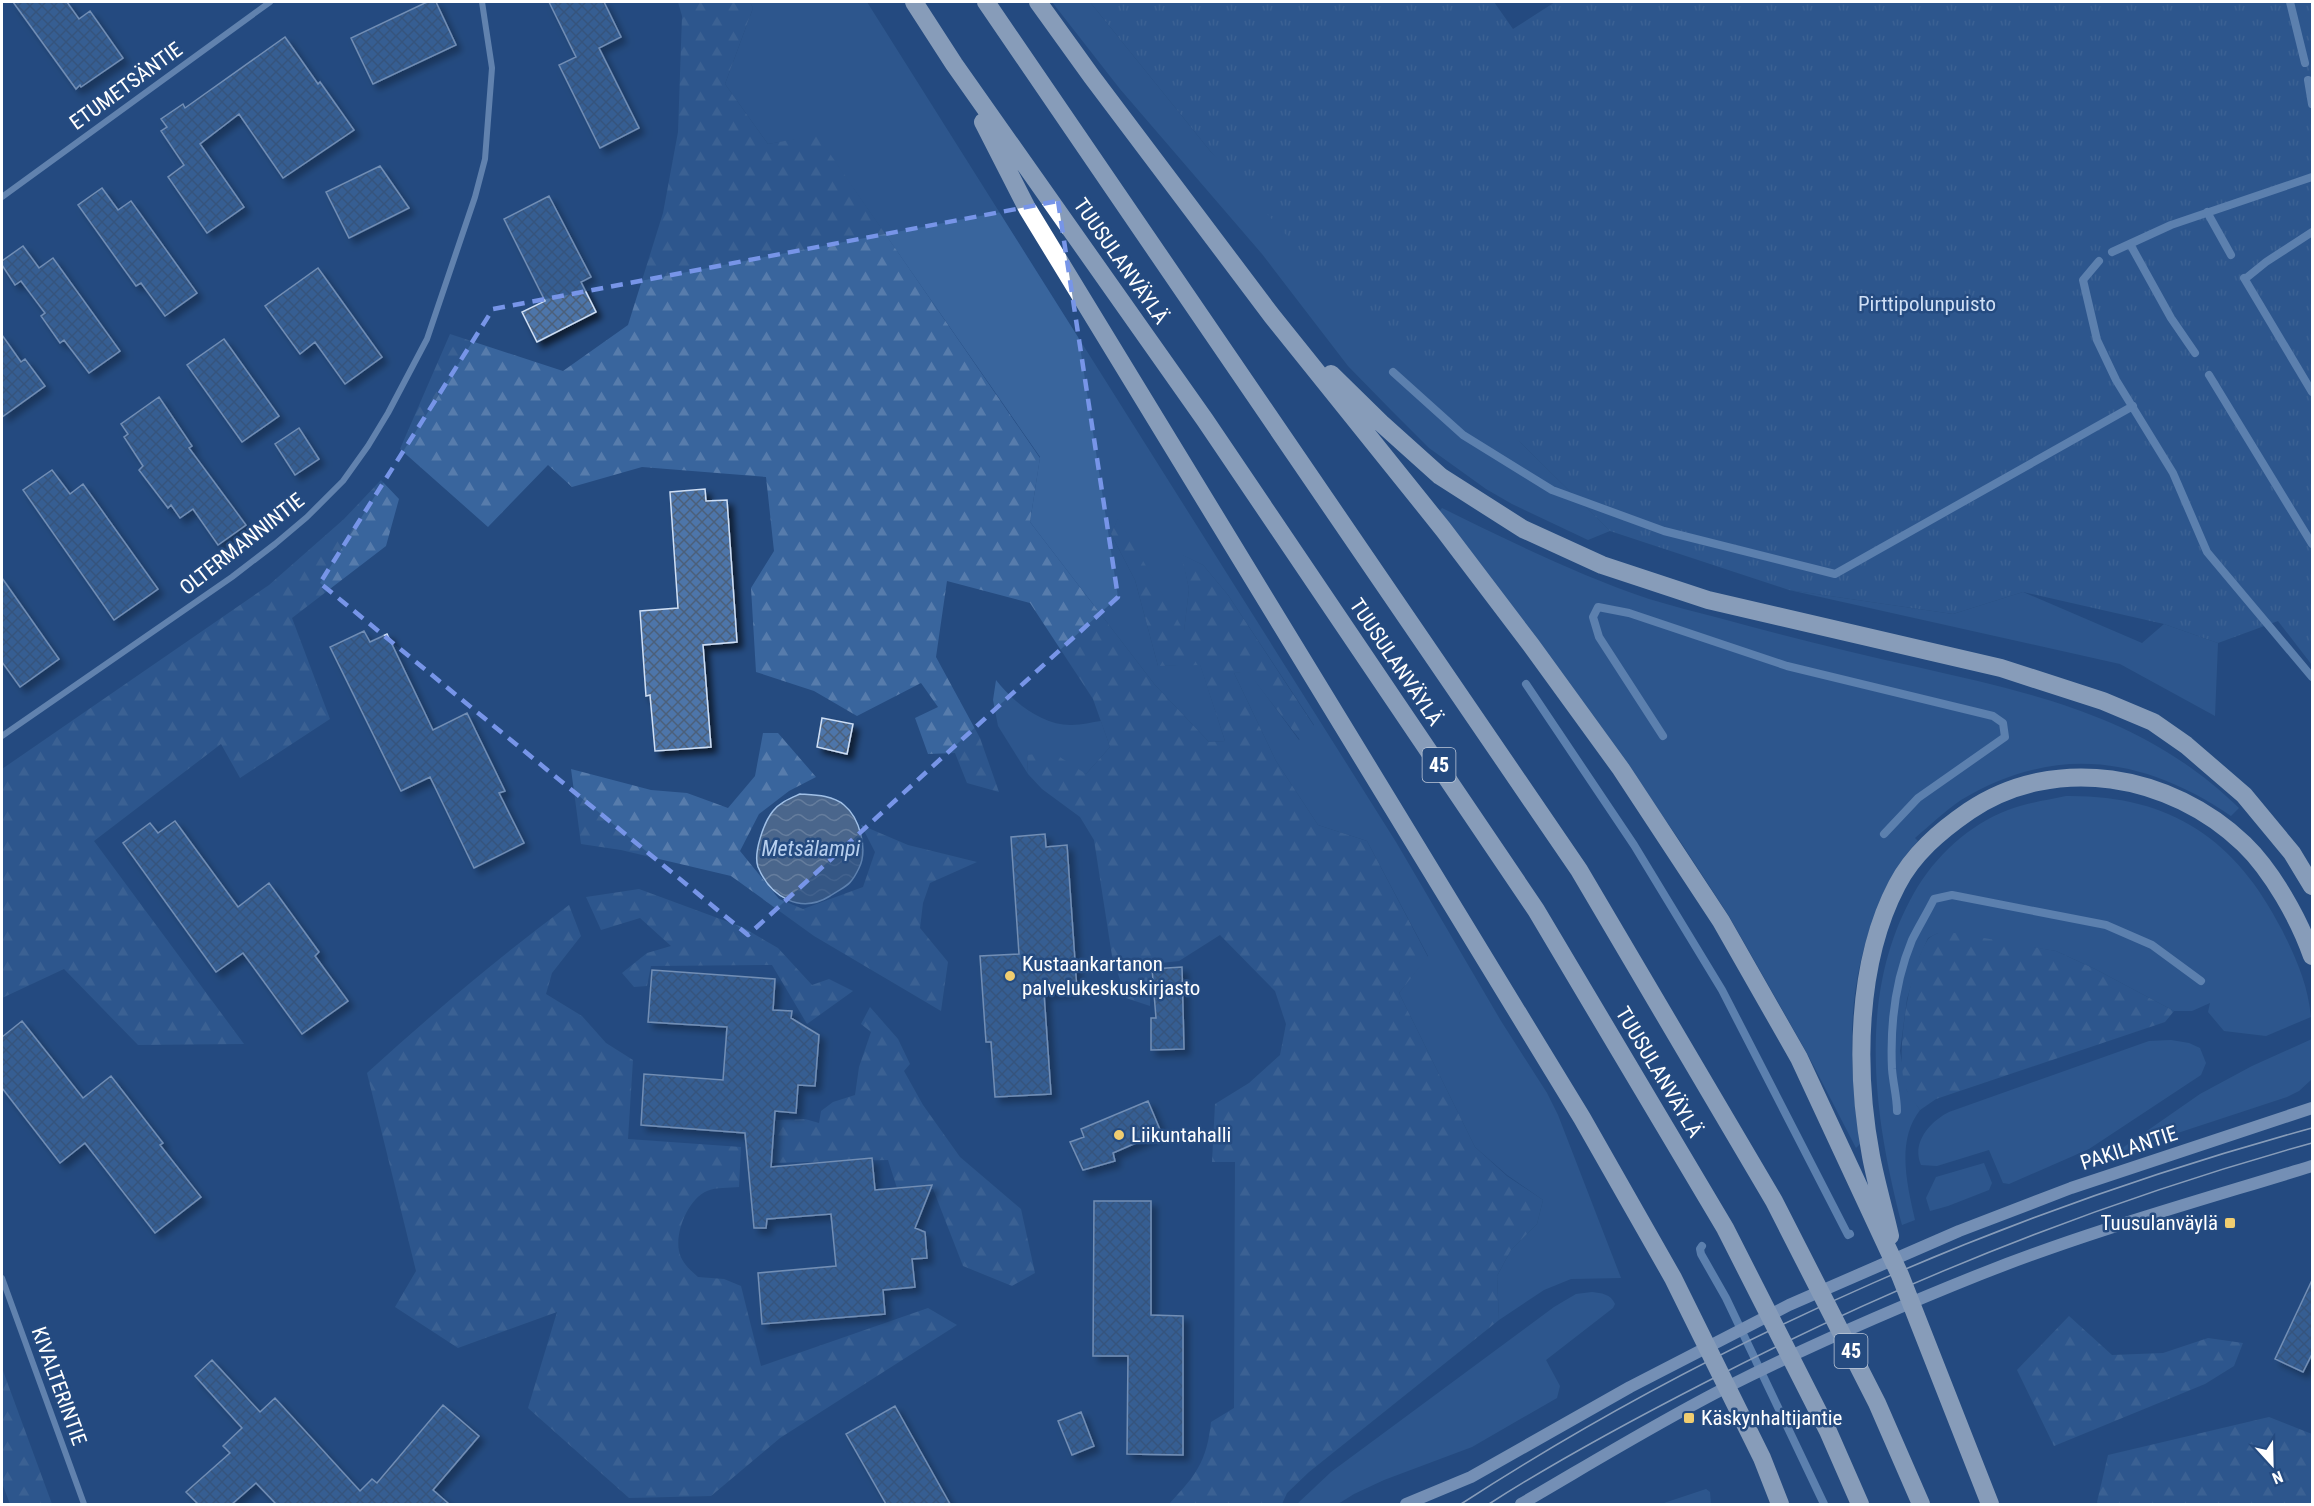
<svg xmlns="http://www.w3.org/2000/svg" width="2314" height="1506" viewBox="0 0 2314 1506" font-family="'Roboto Condensed',sans-serif">
<style>
.grass{fill:#39659d}
.forest{fill:url(#forest-firs)}
.park{fill:url(#park-tufts)}
.water{fill:url(#water-waves);stroke:#a0c0e7;stroke-width:1.5}
.lines{fill:none;stroke-linecap:round;stroke-linejoin:round}
.stream{stroke:#a0c0e7;stroke-width:8}
.building{fill:url(#building-cross-hatch);stroke:#cfdff5;stroke-width:1.5;filter:url(#shadow)}
.minor{stroke:#abc5e6;stroke-width:6}
.secondary{stroke:#d5e3f6;stroke-width:12}
.motorway{stroke:#fff;stroke-width:18}
.tram{stroke:#fff;stroke-width:1.5}
.marked{fill:none;stroke:#7795e8;stroke-width:4.5;stroke-dasharray:12 8;stroke-linejoin:round}
.poi-dot{fill:#f0cd70;stroke:#254b80;stroke-width:2}
.labels{text-anchor:middle;dominant-baseline:central;stroke-width:5;stroke-linejoin:round;paint-order:stroke}
.shield{fill:#254b80;stroke:#bec9d9;stroke-width:1.5}
.shield-label{font-size:20px;font-weight:bold;fill:#fff}
.street-label{font-size:21px;fill:#fff;stroke:#254b80}
.park-label{font-size:21px;fill:#cfdff5;stroke:#254b80}
.poi-label{font-size:21px;fill:#fff;stroke:#254b80;text-anchor:start}
.water-label{font-size:22px;font-style:italic;fill:#b7cfee;stroke:#254b80}
</style>
<defs>
<pattern id="forest-firs" width="22" height="20" patternUnits="userSpaceOnUse" patternTransform="scale(1.5)"><rect width="22" height="20" fill="#39659d"/><path d="M5 1l3.5 6h-7zM16 11l3.5 6h-7z" fill="#577cac"/></pattern>
<pattern id="park-tufts" width="24" height="20" patternUnits="userSpaceOnUse" patternTransform="scale(1.5)"><rect width="24" height="20" fill="#39659d"/><path d="M3 7l-1-3M5 7V3M7 7l1-3M15 17l-1-3M17 17v-4M19 17l1-3" fill="none" stroke="#577cac"/></pattern>
<pattern id="water-waves" width="16" height="10" patternUnits="userSpaceOnUse" patternTransform="scale(1.5)"><rect width="16" height="10" fill="#4a668c"/><path d="M0 5q4-4 8 0t8 0" fill="none" stroke="#657d9d"/></pattern>
<pattern id="building-cross-hatch" width="8" height="8" patternUnits="userSpaceOnUse" patternTransform="scale(1.5)"><rect width="8" height="8" fill="#4d75a9"/><path d="M0 0l8 8M0 8l8-8" fill="none" stroke="#4c607a"/></pattern>
<filter id="shadow"><feDropShadow dx="5.5" dy="5.5" stdDeviation="3" flood-color="#0009"/></filter>
</defs>
<rect width="100%" height="100%" fill="#254b80"/>
<path class="grass" d="M 750,2 L 867,2 L 1396,842 L 1501,1021 L 1547,1093 L 1558,1115 L 1621,1278 L 1571,1279 L 1544,1290 L 1499,1320 L 1497,1276 L 1511,1250 L 1537,1224 L 1543,1200 L 1507,1175 L 1475,1147 L 1399,993 L 1428,956 L 1367,841 L 1318,825 L 1276,761 L 1234,673 L 1248,671 L 1299,740 L 1314,725 L 1228,595 L 1203,565 L 1182,555 L 1189,589 L 1184,632 L 1118,519 L 1111,534 L 1135,580 L 1158,666 L 1200,664 L 1225,741 L 1209,742 L 1155,685 L 1030,522 L 1040,457 L 817,136 L 768,144 L 725,84 L 753,8 Z
M 1052,2 L 1090,2 L 1211,152 L 1521,443 L 1610,531 L 1588,540 L 1512,504 L 1486,489 L 1429,448 L 1391,410 L 1348,366 L 1262,254 L 1120,89 Z
M 1442,508 C 1509,541 1578,575 1649,599 C 1672,606 1696,612 1719,618 C 1785,636 1850,652 1917,667 C 2039,695 2145,717 2239,808 L 2231,816 C 2143,756 2054,744 1961,800 C 1945,811 1930,825 1915,838 L 1918,841 C 1900,859 1890,880 1880,903 C 1845,982 1848,1061 1860,1144 L 1856,1148 L 1807,1053 L 1729,916 L 1680,841 L 1627,764 L 1439,512 Z
M 1789,590 L 1953,614 L 2023,592 L 2142,643 L 2164,624 L 2218,643 L 2215,716 L 2120,664 Z
M 996,680 C 1013,702 1043,726 1072,725 C 1082,725 1092,722 1101,721 L 1110,747 L 1086,774 L 1027,755 L 1028,774 L 998,726 L 993,700 Z
M 2066,796 C 2170,795 2235,838 2282,930 C 2296,958 2308,985 2311,1017 L 2266,1036 L 2224,1031 L 2208,1012 L 2210,1003 L 2192,1011 L 2174,1011 L 2095,969 L 2056,951 L 1938,933 L 1928,938 L 1920,956 L 1907,999 L 1900,1051 L 1907,1091 L 1920,1110 C 1896,1141 1907,1184 1915,1220 L 1902,1225 C 1874,1117 1856,995 1914,893 C 1935,856 1969,825 2008,810 C 2027,803 2047,800 2066,796 Z
M 2312,1039 L 2312,1079 L 2299,1091 L 2287,1097 L 2126,1150 L 2121,1149 L 2200,1094 L 2252,1066 Z
M 2171,1040 L 2189,1043 L 2200,1048 L 2206,1063 L 2201,1075 L 2089,1149 L 2009,1184 L 2003,1183 L 1989,1150 L 1937,1166 L 1921,1165 C 1911,1142 1931,1121 1949,1112 L 2149,1041 Z
M 1984,1163 L 1992,1183 L 1989,1190 L 1948,1206 L 1930,1211 L 1926,1198 L 1936,1177 Z
M 1592,1292 C 1601,1293 1611,1294 1615,1304 L 1613,1308 L 1546,1360 L 1560,1386 L 1557,1398 L 1472,1447 L 1384,1480 L 1354,1494 L 1338,1504 L 1297,1504 L 1331,1472 L 1554,1307 L 1576,1294 Z
M 1706,1489 L 1710,1492 L 1711,1504 L 1661,1504 Z"/>
<path class="forest" d="M 678,2 L 750,2 L 753,8 L 725,84 L 768,144 L 817,135 L 1040,458 L 1030,522 L 1155,685 L 1209,742 L 1225,741 L 1200,665 L 1158,666 L 1135,580 L 1111,534 L 1118,518 L 1184,631 L 1189,589 L 1181,554 L 1203,565 L 1228,595 L 1314,726 L 1300,740 L 1248,672 L 1234,673 L 1276,761 L 1318,825 L 1367,841 L 1428,957 L 1399,993 L 1475,1147 L 1507,1176 L 1543,1200 L 1537,1224 L 1511,1250 L 1497,1276 L 1499,1320 L 1309,1472 L 1287,1493 L 1282,1504 L 1169,1504 C 1195,1476 1207,1462 1211,1422 L 1234,1408 L 1235,1162 L 1212,1162 L 1215,1104 L 1249,1083 L 1280,1055 L 1286,1024 L 1275,991 L 1220,935 L 1179,961 L 1151,964 L 1150,1006 L 1126,998 L 1112,956 L 1094,840 L 1080,817 L 1042,789 L 1028,774 L 1027,755 L 1052,752 L 1086,774 L 1110,747 L 1093,699 L 1030,603 L 947,581 L 936,657 L 980,738 L 999,792 L 967,783 L 955,753 L 928,754 L 915,718 L 938,707 L 921,683 L 857,716 L 814,691 L 756,672 L 751,588 L 774,551 L 766,477 L 642,467 L 572,487 L 548,465 L 488,527 L 400,449 L 450,334 L 563,371 L 628,325 L 663,213 L 678,132 L 682,16 Z
M 381,480 L 399,499 L 386,546 L 292,618 L 330,719 L 240,778 L 221,744 L 94,841 L 244,1044 L 138,1045 L 64,969 L 2,998 L 2,769 L 269,585 L 344,519 Z
M 763,733 L 778,733 L 816,777 L 789,791 L 759,814 L 740,851 L 779,899 L 803,909 L 863,887 L 875,852 L 861,825 L 908,845 L 977,862 L 930,883 L 923,903 L 920,928 L 948,962 L 941,1011 L 814,936 L 731,876 L 621,850 L 581,844 L 571,769 L 651,790 L 687,793 L 728,808 L 755,776 Z
M 639,889 L 742,927 L 778,948 L 812,985 L 829,979 L 853,991 L 807,1024 L 772,965 L 651,966 L 647,986 L 634,987 L 622,973 L 647,953 L 671,946 L 640,918 L 601,930 L 586,897 Z
M 569,905 L 581,936 L 552,973 L 546,994 L 582,1016 L 606,1043 L 633,1060 L 628,1139 L 741,1147 L 739,1187 C 729,1188 716,1187 707,1191 C 688,1199 675,1232 679,1251 C 681,1262 690,1270 698,1277 L 724,1279 L 741,1286 L 761,1366 L 928,1308 L 957,1325 L 780,1438 L 711,1496 L 629,1498 L 528,1408 L 557,1312 L 458,1348 L 395,1307 L 416,1271 L 367,1073 C 432,1014 499,957 569,905 Z
M 1938,933 L 1956,933 L 2056,951 L 2095,969 L 2174,1011 L 2165,1022 L 1936,1099 L 1920,1110 C 1916,1104 1909,1097 1907,1091 C 1893,1059 1909,970 1927,941 C 1929,937 1934,935 1938,933 Z
M 870,1007 L 898,1039 L 910,1064 L 904,1071 L 923,1105 L 960,1157 L 1021,1209 L 1035,1273 L 1012,1286 L 963,1266 L 933,1189 L 897,1188 L 888,1160 L 772,1163 L 776,1120 L 805,1119 L 819,1123 L 821,1111 L 833,1102 L 855,1095 L 859,1067 L 871,1032 L 861,1024 Z
M 2069,1316 L 2112,1355 L 2163,1353 L 2208,1338 L 2243,1343 L 2234,1366 L 2205,1384 L 2054,1446 L 2017,1370 Z
M 2,1368 L 52,1504 L 10,1504 L 2,1483 Z
M 2269,1417 L 2312,1434 L 2312,1504 L 2098,1504 L 2097,1502 L 2108,1455 Z"/>
<path class="park" d="M 1090,2 L 1494,2 L 1513,29 L 1555,2 L 2312,2 L 2312,665 L 2278,621 L 2218,643 L 2164,624 L 2023,592 L 1953,614 L 1789,590 L 1610,531 L 1521,443 L 1366,323 L 1211,152 Z"/>
<path class="water" d="M 800,794 C 814,795 832,795 844,805 C 860,818 868,850 859,868 C 850,887 846,885 830,896 C 801,914 771,898 758,867 C 753,853 764,822 773,811 C 780,802 791,798 800,794 Z"/>
<g class="lines">
<path class="stream" d="M 2290,2 L 2305,63
M 2308,80 L 2312,104
M 2207,212 L 2231,255
M 2130,244 L 2171,318 L 2195,353
M 2112,252 L 2171,225 L 2312,177
M 2099,261 L 2083,280 L 2097,340 L 2116,380 L 2173,473 L 2207,552 L 2312,677
M 2244,278 L 2312,392
M 2245,279 L 2266,262 L 2312,232
M 1393,372 L 1463,435 L 1552,490 L 1664,531 L 1835,574 L 2133,406
M 2209,375 L 2312,544
M 1526,684 L 1634,845 L 1722,990 L 1848,1235 L 1850,1234
M 1663,736 L 1599,637 L 1593,617 L 1598,607 L 1629,613 L 1787,666 L 1993,716 L 2003,723 L 2005,737 L 1918,798 L 1884,834
M 1897,1111 C 1897,1097 1893,1083 1892,1069 C 1890,1025 1895,981 1912,940 C 1919,926 1927,913 1934,899 L 1952,895 L 2106,925 L 2152,945 L 2201,981
M 1702,1246 L 1700,1249 L 1701,1254 L 1726,1298 L 1824,1504"/>
</g>
<path class="building" d="M 13,2 L 67,2 L 79,19 L 90,11 L 123,58 L 81,87 L 80,85 L 76,89 Z
M 427,2 L 436,2 L 456,45 L 373,84 L 351,38 Z
M 549,2 L 604,2 L 621,37 L 599,48 L 639,128 L 600,148 L 559,65 L 576,57 Z
M 285,37 L 318,84 L 320,82 L 354,130 L 283,178 L 239,114 L 200,144 L 244,207 L 207,233 L 168,177 L 184,165 L 161,131 L 167,127 L 161,119 L 183,104 L 185,108 Z
M 380,166 L 409,208 L 349,238 L 326,192 Z
M 102,188 L 118,210 L 131,201 L 197,293 L 165,316 L 141,283 L 136,286 L 78,205 Z
M 549,196 L 591,277 L 581,282 L 596,312 L 537,342 L 522,312 L 545,301 L 504,219 Z
M 23,246 L 39,268 L 53,258 L 120,351 L 89,373 L 64,340 L 60,343 L 41,316 L 45,313 L 21,281 L 15,285 L 2,265 L 2,261 Z
M 318,268 L 382,357 L 345,384 L 315,342 L 300,354 L 265,306 Z
M 2,335 L 21,362 L 25,359 L 45,386 L 2,417 Z
M 224,339 L 279,416 L 242,442 L 187,365 Z
M 159,397 L 192,446 L 189,448 L 246,525 L 218,545 L 193,509 L 180,518 L 171,505 L 168,508 L 139,470 L 143,466 L 124,437 L 128,434 L 121,424 Z
M 299,428 L 319,459 L 295,475 L 275,444 Z
M 52,470 L 70,494 L 83,484 L 158,589 L 114,620 L 23,490 Z
M 705,489 L 706,501 L 727,500 L 737,642 L 703,645 L 711,747 L 655,751 L 650,695 L 646,696 L 640,611 L 678,608 L 670,492 Z
M 2,578 L 59,659 L 20,687 L 2,662 Z
M 364,631 L 370,642 L 387,634 L 433,730 L 467,713 L 505,791 L 499,793 L 524,843 L 474,868 L 430,777 L 401,791 L 330,647 Z
M 822,718 L 853,724 L 847,754 L 817,747 Z
M 175,821 L 238,907 L 269,883 L 319,952 L 315,956 L 348,1001 L 302,1034 L 243,953 L 216,972 L 123,843 L 150,823 L 158,833 Z
M 1045,834 L 1046,847 L 1067,845 L 1077,990 L 1044,993 L 1051,1094 L 995,1097 L 991,1042 L 986,1042 L 980,956 L 1019,954 L 1011,837 Z
M 1182,967 L 1184,1049 L 1151,1050 L 1151,1018 L 1156,1018 L 1152,969 Z
M 652,970 L 775,979 L 773,1010 L 792,1011 L 791,1018 L 819,1035 L 815,1086 L 798,1085 L 796,1113 L 775,1111 L 771,1167 L 872,1158 L 875,1190 L 932,1185 L 915,1228 L 925,1232 L 927,1258 L 912,1259 L 915,1287 L 883,1290 L 885,1314 L 762,1324 L 758,1273 L 836,1266 L 831,1214 L 767,1219 L 766,1228 L 754,1228 L 745,1133 L 641,1125 L 644,1074 L 723,1080 L 727,1027 L 648,1022 Z
M 22,1021 L 83,1098 L 111,1076 L 163,1143 L 160,1145 L 201,1197 L 155,1233 L 85,1143 L 60,1163 L 2,1088 L 2,1037 Z
M 1148,1101 L 1161,1132 L 1113,1153 L 1115,1161 L 1083,1170 L 1070,1142 L 1084,1137 L 1081,1129 Z
M 1094,1201 L 1151,1201 L 1151,1315 L 1183,1316 L 1183,1455 L 1127,1454 L 1128,1356 L 1093,1356 Z
M 2313,1278 L 2313,1352 L 2303,1372 L 2275,1359 Z
M 212,1360 L 260,1412 L 275,1398 L 360,1491 L 372,1479 L 377,1483 L 443,1405 L 479,1436 L 433,1490 L 449,1504 L 276,1504 L 256,1483 L 232,1504 L 198,1504 L 186,1492 L 230,1453 L 223,1446 L 242,1428 L 195,1376 Z
M 895,1406 L 950,1504 L 886,1504 L 846,1434 Z
M 1081,1412 L 1094,1446 L 1072,1455 L 1058,1421 Z"/>
<g class="lines">
<path class="minor" d="M 2,197 L 270,2
M 2,736 L 232,577 L 275,544 L 307,517 L 343,481 L 368,446 L 388,413 L 427,339 L 475,197 L 485,159 L 492,68 L 482,2
M 2,1278 L 84,1504"/>
<path class="secondary" d="M 1406,1504 L 1471,1477 L 1630,1387 L 1789,1305 L 1959,1231 L 2071,1188 L 2312,1108
M 1521,1504 C 1590,1464 1658,1422 1729,1386 C 1811,1345 1896,1308 1981,1274 C 2089,1231 2202,1200 2312,1166"/>
<path class="motorway" d="M 914,2 L 954,64 L 1205,420 L 1536,910 L 1725,1228 L 1828,1431 L 1860,1504
M 986,2 L 1579,870 L 1774,1201 L 1877,1403 L 1921,1504
M 1038,2 L 1092,77 L 1272,316 L 1443,529 L 1531,645 L 1621,769 L 1721,921 L 1799,1058 L 1900,1275 L 1990,1504
M 983,122 L 1027,208 L 1582,1118 L 1673,1278 L 1762,1458 L 1780,1504
M 1331,374 L 1381,423 L 1440,476 L 1523,529 L 1602,565 L 1708,600 L 2001,668 L 2103,701 L 2153,722 L 2186,745 L 2244,795 L 2292,853 L 2312,886
M 1890,1236 C 1884,1209 1876,1183 1871,1156 C 1855,1071 1856,963 1897,885 C 1913,854 1940,831 1969,811 C 2055,753 2171,774 2244,844 C 2272,871 2299,919 2312,956"/>
<path class="tram" d="M 1461,1504 C 1720,1336 2015,1209 2312,1128
M 1489,1504 C 1559,1459 1632,1420 1706,1382 C 1899,1282 2103,1201 2312,1143"/>
</g>
<path d="M0 0H2314V1506H0ZM 1058,201 L 1118,597 L 748,935 L 320,583 L 493,309 Z" fill="#254b80" fill-opacity=".55" fill-rule="evenodd"/>
<path class="marked" d="M 1058,201 L 1118,597 L 748,935 L 320,583 L 493,309 Z"/>
<g class="poi-dot">
<circle cx="1010" cy="976" r="6"/>
<circle cx="1119" cy="1135" r="6"/>
<rect x="2224" y="1217" width="12" height="12" rx="3"/>
<rect x="1683" y="1412" width="12" height="12" rx="3"/>
</g>
<g class="labels">
<g class="shield">
<rect x="1422.5" y="748" width="33" height="34" rx="4.5"/>
<rect x="1834.5" y="1334" width="33" height="34" rx="4.5"/>
</g>
<g class="shield-label">
<text x="1439" y="765">45</text>
<text x="1851" y="1351">45</text>
</g>
<g class="street-label">
<text transform="translate(126 86) rotate(-36)">ETUMETSÄNTIE</text>
<text transform="translate(1121 261) rotate(55)">TUUSULANVÄYLÄ</text>
<text transform="translate(242 544) rotate(-38)">OLTERMANNINTIE</text>
<text transform="translate(1396 662) rotate(56)">TUUSULANVÄYLÄ</text>
<text transform="translate(1659 1072) rotate(59)">TUUSULANVÄYLÄ</text>
<text transform="translate(2129 1148) rotate(-18)">PAKILANTIE</text>
<text transform="translate(59 1386) rotate(70)">KIVALTERINTIE</text>
</g>
<g class="park-label">
<text x="1927" y="304">Pirttipolunpuisto</text>
</g>
<g class="poi-label">
<text x="1022" y="964">Kustaankartanon<tspan x="1022" dy="24">palvelukeskuskirjasto</tspan></text>
<text x="1131" y="1135">Liikuntahalli</text>
<text x="2218" y="1223" text-anchor="end">Tuusulanväylä</text>
<text x="1701" y="1418">Käskynhaltijantie</text>
</g>
<g class="water-label">
<text x="811" y="848">Metsälampi</text>
</g>
</g>
<rect width="2314" height="1506" fill="none" stroke="#ffffff" stroke-width="6"/>
<g transform="translate(2272 1464) rotate(158)" stroke="#254b80" stroke-width="4.5" paint-order="stroke">
<path d="M0-4.5L10 22L0 15L-10 22Z" fill="#ffffff"/>
<text y="-9" font-size="16" font-weight="bold" text-anchor="middle" fill="#ffffff">N</text>
</g>
</svg>
